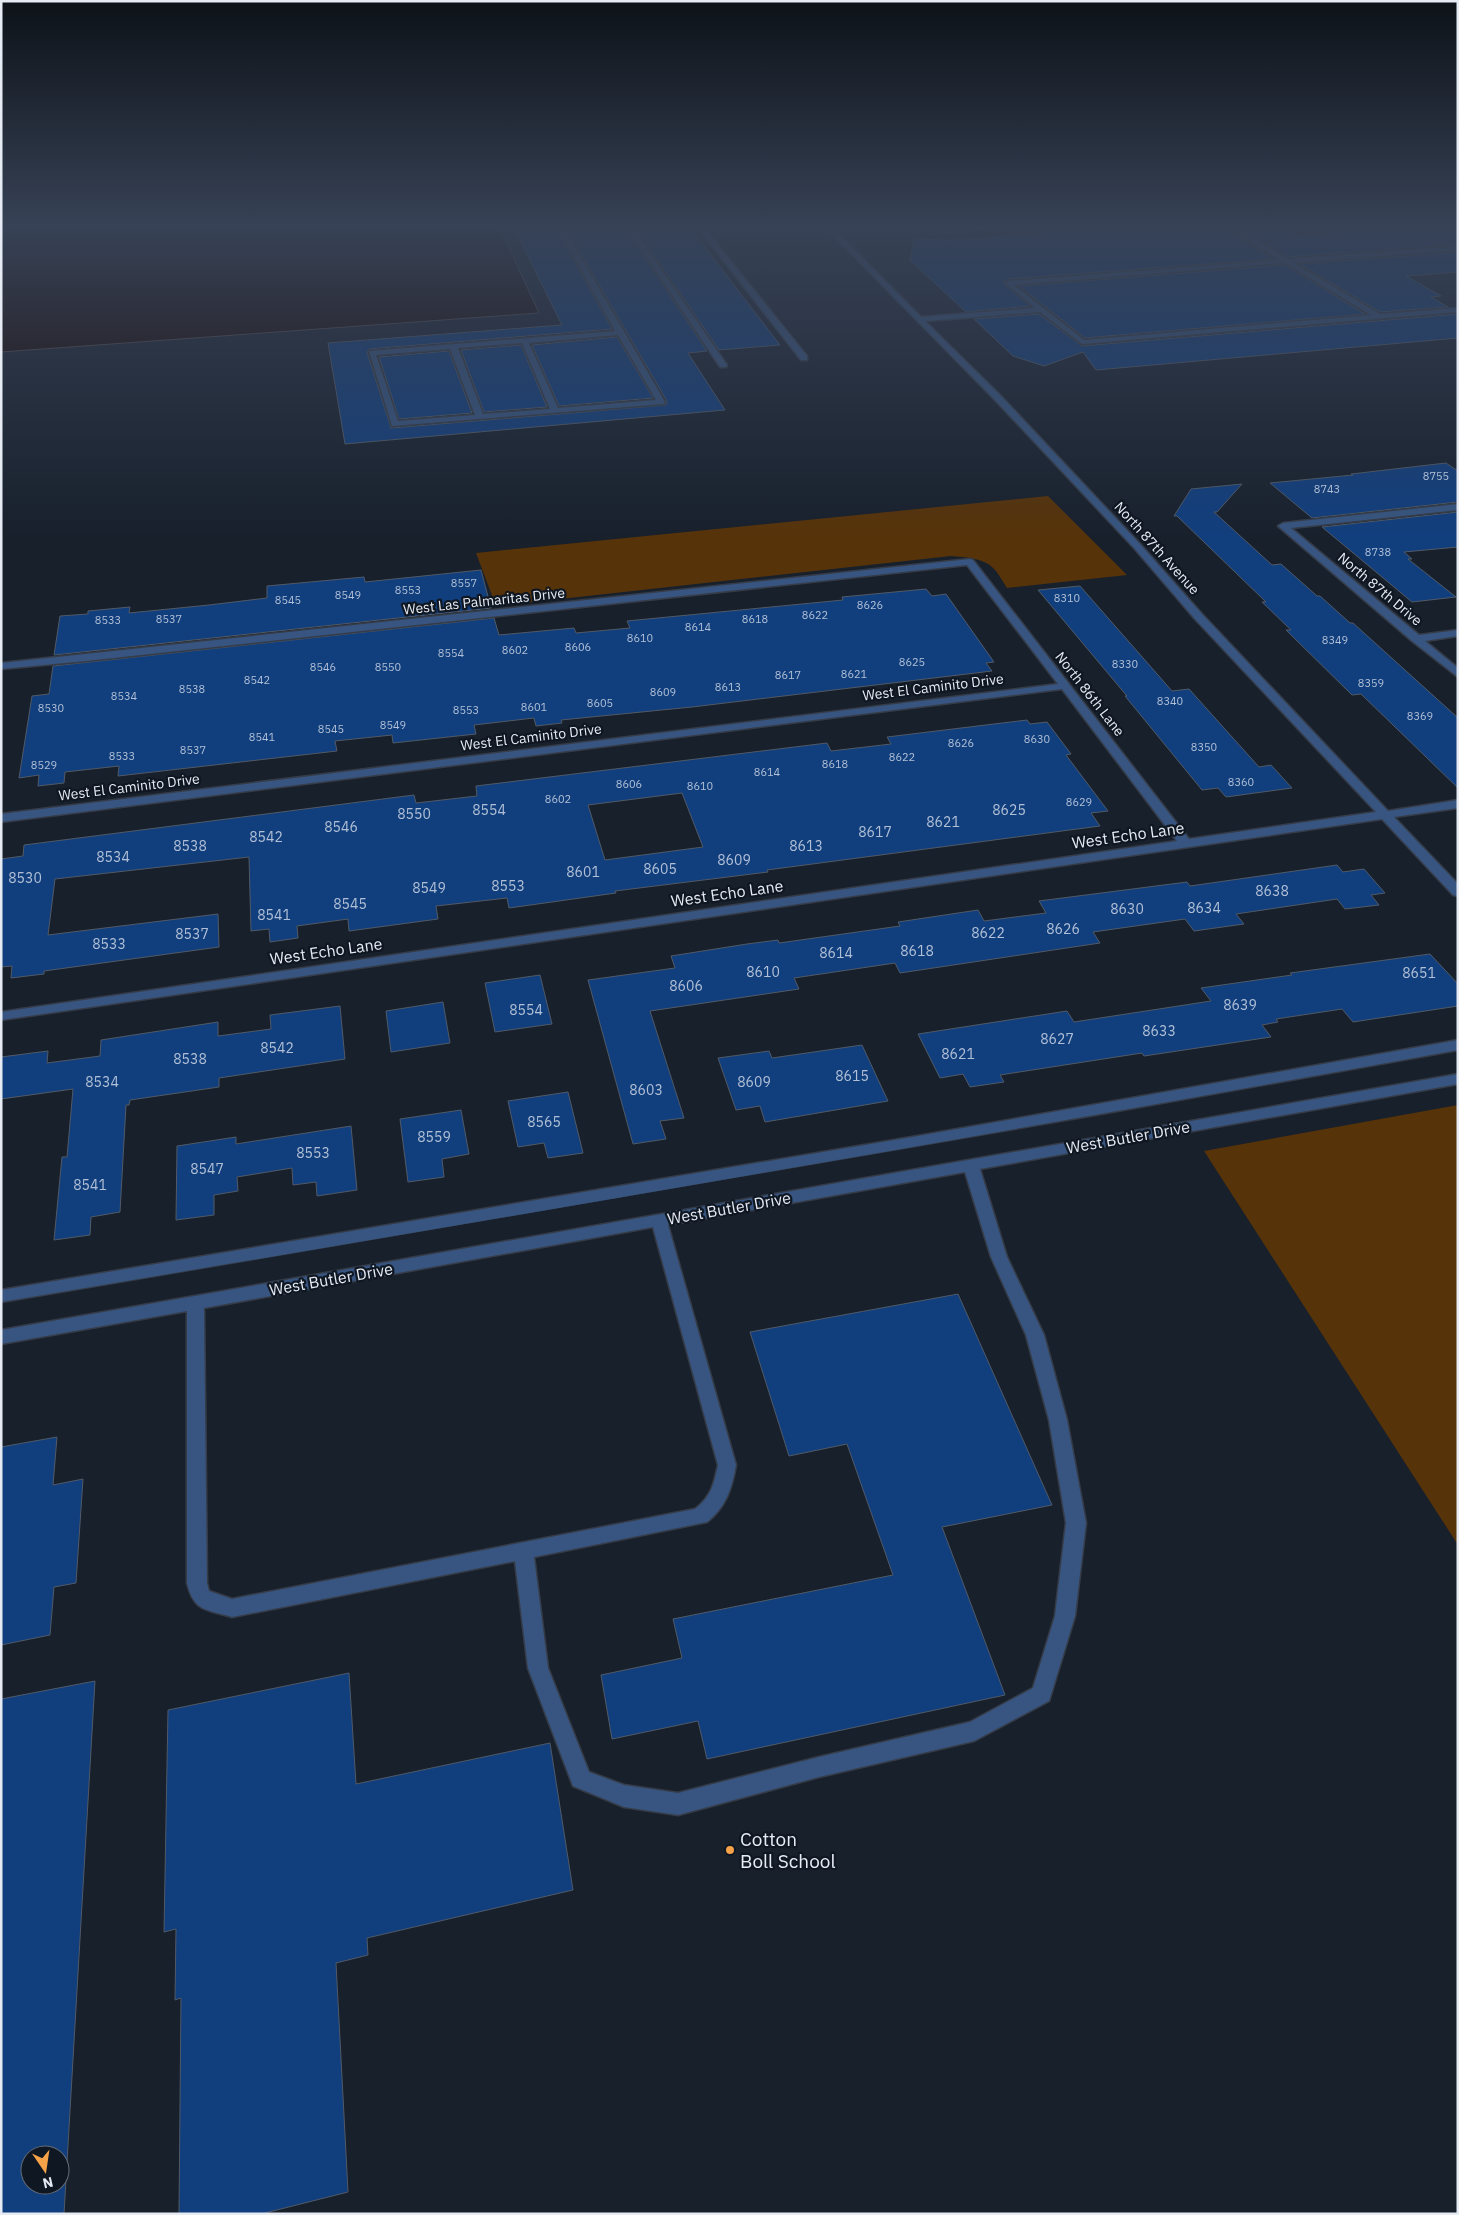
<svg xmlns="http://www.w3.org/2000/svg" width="1459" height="2215" viewBox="0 0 1459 2215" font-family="'IBM Plex Sans',sans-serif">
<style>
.green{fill:#573309}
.water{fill:#170500;stroke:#554a49}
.building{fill:#113e7d;stroke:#505a67;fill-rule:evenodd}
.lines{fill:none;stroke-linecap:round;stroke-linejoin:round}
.minor-casing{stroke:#353c48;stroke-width:3}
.minor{fill:#375580;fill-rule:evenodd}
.poi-dot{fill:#f6a248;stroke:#0f1722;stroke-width:2}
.labels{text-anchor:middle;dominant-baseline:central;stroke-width:4.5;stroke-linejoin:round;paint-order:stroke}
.far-number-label{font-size:11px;fill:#b1c0d6}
.far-street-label{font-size:14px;fill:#e6ebf4;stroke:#0f1722}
.number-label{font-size:14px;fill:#b1c0d6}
.street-label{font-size:16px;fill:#e6ebf4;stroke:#0f1722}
.near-poi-label{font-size:19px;fill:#e6ebf4;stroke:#0f1722;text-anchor:start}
</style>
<rect width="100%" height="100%" fill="#18202c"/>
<path class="green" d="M 1048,496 L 1127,575 L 1007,588 C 1003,582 1000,576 996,571 C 986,558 965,557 951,556 L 496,606 L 476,553 Z
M 1458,1105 L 1458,1545 L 1204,1151 Z"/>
<path class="water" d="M 5,228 L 500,228 L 539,313 L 1,352 L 1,240 Z"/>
<path class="building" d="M 514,228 L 556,228 L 612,329 L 369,349 L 367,352 L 391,428 L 666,405 L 667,401 L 566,228 L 609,228 L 612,232 L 627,231 L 707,351 L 688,353 L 725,410 L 345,444 L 328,343 L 562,325 Z
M 668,228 L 690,228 L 780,345 L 719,350 L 637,230 Z
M 1113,228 L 1226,228 L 1273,259 L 1008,279 L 1004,281 L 1004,284 L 1030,306 L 966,312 L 910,260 L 914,239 L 952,240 Z
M 1240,228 L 1282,228 L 1296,236 L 1412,228 L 1458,228 L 1458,244 L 1288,257 Z
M 1458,252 L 1458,272 L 1406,276 L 1441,296 L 1431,297 L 1448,307 L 1380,312 L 1300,264 Z
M 1285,265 L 1365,314 L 1085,338 L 1019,286 Z
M 1039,314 L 1082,346 L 1458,314 L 1458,338 L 1096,370 L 1083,352 L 1044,366 L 1013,356 L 974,319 Z
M 617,337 L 653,398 L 559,406 L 532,345 Z
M 521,345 L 547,407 L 484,412 L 461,350 Z
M 449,351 L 472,413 L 399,419 L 379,357 Z
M 1446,463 L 1458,471 L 1458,502 L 1312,518 L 1270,483 L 1353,475 L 1351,474 Z
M 1242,484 L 1217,512 L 1214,512 L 1272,565 L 1281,564 L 1317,596 L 1320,596 L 1350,623 L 1353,623 L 1458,718 L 1458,788 L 1361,694 L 1352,695 L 1286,630 L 1291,630 L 1262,602 L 1266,602 L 1177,516 L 1174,516 L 1191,489 Z
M 1458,512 L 1458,547 L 1404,552 L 1412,559 L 1408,559 L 1456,597 L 1412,602 L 1322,527 Z
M 481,570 L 491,608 L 54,655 L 60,616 L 88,614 L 88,611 L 130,607 L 129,613 L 209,605 L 267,598 L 267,586 L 364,577 L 365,582 Z
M 1080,586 L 1172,691 L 1189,689 L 1259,767 L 1271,765 L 1292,788 L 1226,797 L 1218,788 L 1202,790 L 1125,696 L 1127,696 L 1038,590 Z
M 926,589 L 932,596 L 946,594 L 994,662 L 986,663 L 992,671 L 692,707 L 561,720 L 562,723 L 536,726 L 534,718 L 474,725 L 476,734 L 393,743 L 392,735 L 335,741 L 337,751 L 118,776 L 119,766 L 65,772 L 64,783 L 38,786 L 39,775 L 19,778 L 32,696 L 49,694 L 53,666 L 494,618 L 499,635 L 574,628 L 576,633 L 630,628 L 627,621 L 843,600 L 842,597 Z
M 1027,720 L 1030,724 L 1047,722 L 1071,754 L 1066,755 L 1108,811 L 1091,813 L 1100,826 L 767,870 L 768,872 L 615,891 L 616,893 L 509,908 L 507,898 L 436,906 L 438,919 L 349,931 L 348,919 L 297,926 L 298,938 L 270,942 L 269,929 L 251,931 L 249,857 L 55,879 L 48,935 L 218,914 L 219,947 L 44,971 L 44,974 L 11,978 L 12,966 L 1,967 L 1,859 L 23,856 L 24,845 L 414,795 L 416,803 L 477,796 L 476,786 L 827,743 L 831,751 L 891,744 L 887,737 ZM 682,793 L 703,847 L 605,860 L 588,805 Z
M 1337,865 L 1343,872 L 1364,869 L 1385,893 L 1371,895 L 1379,905 L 1345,909 L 1337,899 L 1236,914 L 1244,924 L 1194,931 L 1185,919 L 1093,932 L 1100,943 L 900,973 L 895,963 L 794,978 L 799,989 L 650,1011 L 684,1118 L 660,1121 L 666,1139 L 633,1144 L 588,980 L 675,968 L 671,956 L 747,944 L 778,940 L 779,943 L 900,926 L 898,922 L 978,910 L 984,921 L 1046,913 L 1039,901 L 1187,882 L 1190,886 Z
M 1430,954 L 1458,984 L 1458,1006 L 1353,1022 L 1342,1009 L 1276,1019 L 1278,1022 L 1262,1025 L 1271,1037 L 1144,1056 L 1142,1053 L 1000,1075 L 1004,1082 L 970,1087 L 963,1074 L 940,1078 L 918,1034 L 1067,1011 L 1074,1022 L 1211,1001 L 1201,988 L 1292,975 L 1290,973 Z
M 540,975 L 552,1024 L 495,1032 L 485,983 Z
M 443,1002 L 450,1043 L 391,1052 L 386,1011 Z
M 340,1006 L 345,1059 L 219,1078 L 219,1087 L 130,1100 L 129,1105 L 126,1105 L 120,1212 L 91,1217 L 90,1235 L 54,1240 L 62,1157 L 67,1157 L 73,1089 L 1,1099 L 1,1057 L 48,1051 L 47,1063 L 100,1056 L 101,1040 L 218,1022 L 218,1036 L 271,1029 L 270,1015 Z
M 862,1045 L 888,1101 L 765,1122 L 760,1106 L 736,1110 L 718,1058 L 769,1051 L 772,1058 Z
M 568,1092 L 583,1153 L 548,1158 L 544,1143 L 518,1147 L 508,1101 Z
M 461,1110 L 469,1154 L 442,1159 L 444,1177 L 408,1182 L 400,1119 Z
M 351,1126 L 357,1190 L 317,1196 L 316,1182 L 293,1185 L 292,1168 L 237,1177 L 238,1191 L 214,1195 L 214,1215 L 176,1220 L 177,1146 L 236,1137 L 236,1144 Z
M 958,1294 L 1052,1505 L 942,1527 L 1005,1695 L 707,1759 L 698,1721 L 612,1739 L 601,1675 L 682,1658 L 673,1619 L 893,1575 L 847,1444 L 789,1456 L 750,1332 Z
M 57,1437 L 53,1485 L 83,1479 L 76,1583 L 54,1587 L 50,1635 L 1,1645 L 1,1447 Z
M 349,1673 L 356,1784 L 550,1743 L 573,1890 L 367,1938 L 368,1955 L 336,1963 L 348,2192 L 261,2214 L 179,2214 L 181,1998 L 175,2000 L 176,1929 L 164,1932 L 168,1710 Z
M 95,1681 L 64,2214 L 1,2214 L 1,1699 ZM 30,2155 L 60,2155 L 60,2185 L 30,2185 Z"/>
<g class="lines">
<defs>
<path id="minor" d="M 558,228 L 564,228 L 665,402 L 664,404 L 392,426 L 369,351 L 615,331 ZM 618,335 L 656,400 L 558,408 L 529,343 ZM 522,343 L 550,409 L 483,414 L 458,348 ZM 450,349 L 475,415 L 398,421 L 376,355 Z
M 627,228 L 633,228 L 727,365 L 726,367 L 720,367 Z
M 698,228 L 704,228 L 807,356 L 807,360 L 801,360 Z
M 826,228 L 833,228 L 921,317 L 1035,308 L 1006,284 L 1005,283 L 1008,281 L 1279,260 L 1228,228 L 1236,228 L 1288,259 L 1458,246 L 1458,250 L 1294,263 L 1380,314 L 1458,308 L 1458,312 L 1082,344 L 1040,312 L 925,321 L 1001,396 L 1140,544 L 1202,614 L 1388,811 L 1458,800 L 1458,808 L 1394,817 L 1458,884 L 1458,896 L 1453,895 L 1382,819 L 1,1020 L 1,1012 L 1177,841 L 1062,689 L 1,822 L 1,814 L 1058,684 L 967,565 L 86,661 L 1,669 L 1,663 L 970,559 L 973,560 L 1189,839 L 1376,812 L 1194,618 L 1134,548 L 995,400 ZM 1285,263 L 1371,315 L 1084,340 L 1014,285 Z
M 940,228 L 989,228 L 946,233 Z
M 1458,504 L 1458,510 L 1291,528 L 1419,635 L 1458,630 L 1458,636 L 1425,641 L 1458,668 L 1458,677 L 1412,641 L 1278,526 L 1283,523 Z
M 1458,1040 L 1458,1050 C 973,1138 487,1221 1,1302 L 1,1290 L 912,1137 Z
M 1458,1074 L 1458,1084 L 980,1169 L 1007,1257 L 1044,1335 L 1067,1420 L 1086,1523 L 1075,1616 L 1049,1701 L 974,1741 L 819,1777 L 678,1815 L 624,1807 L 573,1786 L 528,1668 L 515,1561 L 232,1617 C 206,1609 194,1612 187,1583 L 187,1311 L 1,1344 L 1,1330 ZM 965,1172 L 991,1257 L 1026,1335 L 1049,1420 L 1066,1523 L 1055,1616 L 1033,1688 L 970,1722 L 819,1757 L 678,1793 L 624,1785 L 589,1772 L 548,1668 L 534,1557 L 707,1522 C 726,1507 732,1488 736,1465 L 668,1225 ZM 653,1227 L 718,1465 C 714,1484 711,1497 695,1509 L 232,1599 L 209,1591 L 207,1583 L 204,1308 Z"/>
</defs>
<use href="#minor" class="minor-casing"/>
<use href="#minor" class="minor"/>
</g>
<linearGradient id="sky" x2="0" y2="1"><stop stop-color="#0d1218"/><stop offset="0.42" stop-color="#374256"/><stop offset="1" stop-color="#374256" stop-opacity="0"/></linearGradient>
<rect width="1459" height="538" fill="url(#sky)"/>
<circle class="poi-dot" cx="730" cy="1850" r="5"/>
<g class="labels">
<g class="far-number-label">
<text x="1436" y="476">8755</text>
<text x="1327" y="489">8743</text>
<text x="1378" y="552">8738</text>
<text x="464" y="583">8557</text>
<text x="408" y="590">8553</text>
<text x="348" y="595">8549</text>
<text x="1067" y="598">8310</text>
<text x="288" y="600">8545</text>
<text x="870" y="605">8626</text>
<text x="815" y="615">8622</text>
<text x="169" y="619">8537</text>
<text x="755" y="619">8618</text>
<text x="108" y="620">8533</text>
<text x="698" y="627">8614</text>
<text x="640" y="638">8610</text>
<text x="1335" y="640">8349</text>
<text x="578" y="647">8606</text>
<text x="515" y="650">8602</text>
<text x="451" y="653">8554</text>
<text x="912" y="662">8625</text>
<text x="1125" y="664">8330</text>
<text x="323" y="667">8546</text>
<text x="388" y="667">8550</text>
<text x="854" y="674">8621</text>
<text x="788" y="675">8617</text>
<text x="257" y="680">8542</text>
<text x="1371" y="683">8359</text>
<text x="728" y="687">8613</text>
<text x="192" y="689">8538</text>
<text x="663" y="692">8609</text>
<text x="124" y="696">8534</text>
<text x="1170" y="701">8340</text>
<text x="600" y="703">8605</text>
<text x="534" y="707">8601</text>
<text x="51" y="708">8530</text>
<text x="466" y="710">8553</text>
<text x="1420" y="716">8369</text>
<text x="393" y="725">8549</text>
<text x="331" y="729">8545</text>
<text x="262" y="737">8541</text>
<text x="1037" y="739">8630</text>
<text x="961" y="743">8626</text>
<text x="1204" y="747">8350</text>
<text x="193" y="750">8537</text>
<text x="122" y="756">8533</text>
<text x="902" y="757">8622</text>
<text x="835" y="764">8618</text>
<text x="44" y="765">8529</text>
<text x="767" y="772">8614</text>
<text x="1241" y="782">8360</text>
<text x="629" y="784">8606</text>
<text x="700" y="786">8610</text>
<text x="558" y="799">8602</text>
<text x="1079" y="802">8629</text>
</g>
<g class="far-street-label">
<text transform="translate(1157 548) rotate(48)">North 87th Avenue</text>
<text transform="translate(1380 589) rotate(40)">North 87th Drive</text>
<text transform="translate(484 601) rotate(-6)">West Las Palmaritas Drive</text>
<text transform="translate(933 687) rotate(-7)">West El Caminito Drive</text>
<text transform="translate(1090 694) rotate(52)">North 86th Lane</text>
<text transform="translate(531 737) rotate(-7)">West El Caminito Drive</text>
<text transform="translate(129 787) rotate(-7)">West El Caminito Drive</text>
</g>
<g class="number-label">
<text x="489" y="810">8554</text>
<text x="1009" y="810">8625</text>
<text x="414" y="814">8550</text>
<text x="943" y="822">8621</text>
<text x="341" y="827">8546</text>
<text x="875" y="832">8617</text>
<text x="266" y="837">8542</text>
<text x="190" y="846">8538</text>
<text x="806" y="846">8613</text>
<text x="113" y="857">8534</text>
<text x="734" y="860">8609</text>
<text x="660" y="869">8605</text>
<text x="583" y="872">8601</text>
<text x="25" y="878">8530</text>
<text x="508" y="886">8553</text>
<text x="429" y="888">8549</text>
<text x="1272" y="891">8638</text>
<text x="350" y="904">8545</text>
<text x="1204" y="908">8634</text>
<text x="1127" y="909">8630</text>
<text x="274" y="915">8541</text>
<text x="1063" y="929">8626</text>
<text x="988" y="933">8622</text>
<text x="192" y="934">8537</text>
<text x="109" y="944">8533</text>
<text x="917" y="951">8618</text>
<text x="836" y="953">8614</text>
<text x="763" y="972">8610</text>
<text x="1419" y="973">8651</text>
<text x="686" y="986">8606</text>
<text x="1240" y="1005">8639</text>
<text x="526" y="1010">8554</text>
<text x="1159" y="1031">8633</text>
<text x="1057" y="1039">8627</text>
<text x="277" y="1048">8542</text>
<text x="958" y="1054">8621</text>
<text x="190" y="1059">8538</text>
<text x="852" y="1076">8615</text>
<text x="102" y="1082">8534</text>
<text x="754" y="1082">8609</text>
<text x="646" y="1090">8603</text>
<text x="544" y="1122">8565</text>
<text x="434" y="1137">8559</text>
<text x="313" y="1153">8553</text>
<text x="207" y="1169">8547</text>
<text x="90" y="1185">8541</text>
</g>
<g class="street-label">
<text transform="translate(1128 835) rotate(-8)">West Echo Lane</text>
<text transform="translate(727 893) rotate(-8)">West Echo Lane</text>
<text transform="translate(326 951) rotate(-8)">West Echo Lane</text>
<text transform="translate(1128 1137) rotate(-10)">West Butler Drive</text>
<text transform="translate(729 1208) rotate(-10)">West Butler Drive</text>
<text transform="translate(331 1279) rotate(-10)">West Butler Drive</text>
</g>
<g class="near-poi-label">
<text x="740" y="1839">Cotton<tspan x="740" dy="22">Boll School</tspan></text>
</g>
</g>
<rect width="1459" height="2215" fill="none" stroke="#e6ebf4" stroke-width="5"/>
<g transform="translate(45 2170) rotate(167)"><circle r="24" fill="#0f1722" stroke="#656c76"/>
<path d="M0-4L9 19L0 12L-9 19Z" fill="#f6a248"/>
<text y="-8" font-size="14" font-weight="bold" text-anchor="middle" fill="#e6ebf4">N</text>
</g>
</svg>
